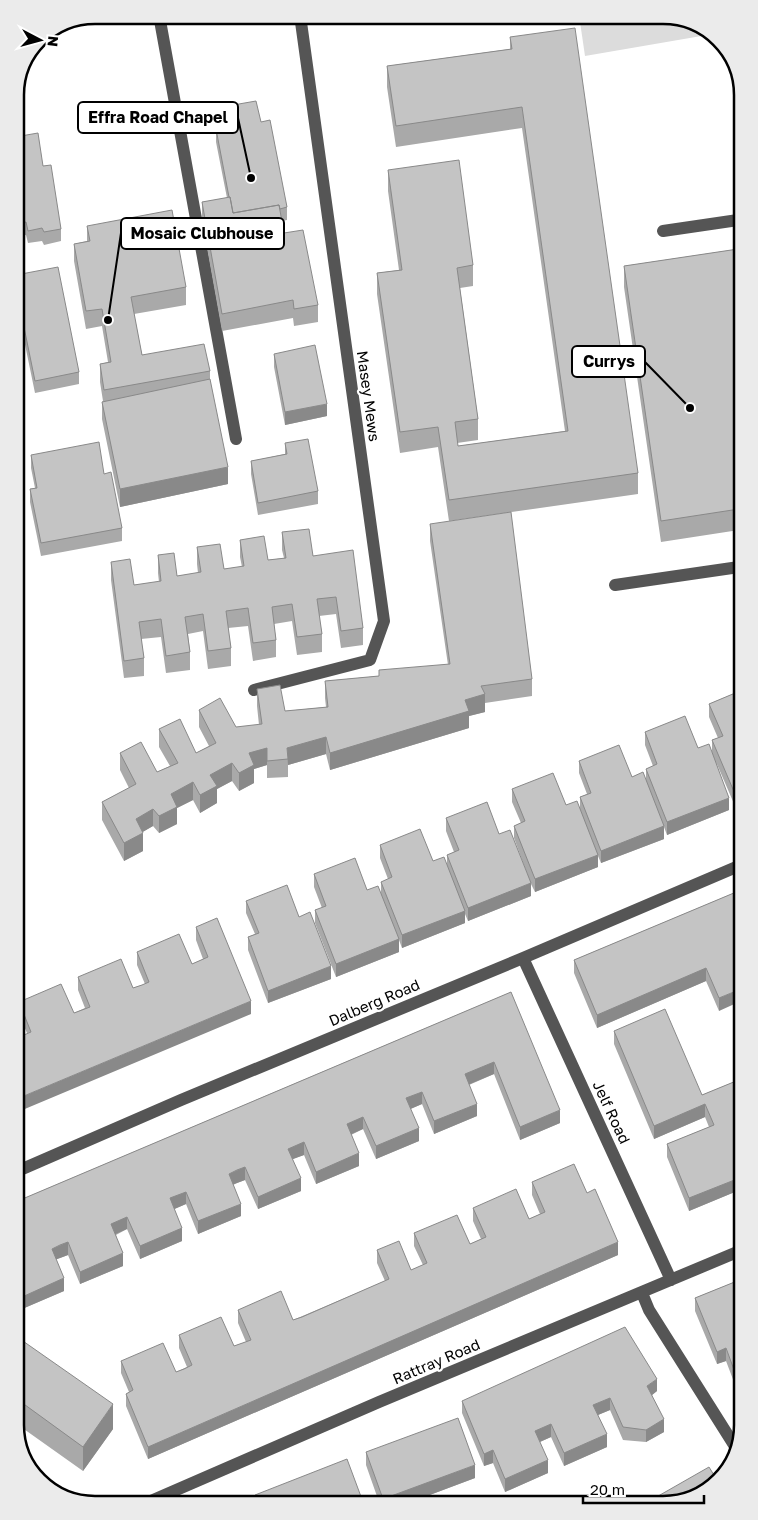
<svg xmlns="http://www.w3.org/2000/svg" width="758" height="1520" viewBox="0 0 758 1520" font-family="'Golos Text',sans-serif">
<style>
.green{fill:#dcdcdc}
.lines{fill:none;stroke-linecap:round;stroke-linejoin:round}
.minor{stroke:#555;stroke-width:12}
.wall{fill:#a9a9a9}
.shaded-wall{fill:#898989}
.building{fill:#c4c4c4;stroke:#898989}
.labels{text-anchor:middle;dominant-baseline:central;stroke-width:4.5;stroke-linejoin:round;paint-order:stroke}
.street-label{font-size:15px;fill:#000;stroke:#fff}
.rim{fill:none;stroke:#000;stroke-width:2.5}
.leader{fill:none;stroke:#000;stroke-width:2}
.callout-dot{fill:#000;stroke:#fff;stroke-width:2}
.callout{fill:#fff;stroke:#000;stroke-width:2}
.callout-label{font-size:16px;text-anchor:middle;font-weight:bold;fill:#000}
</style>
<rect width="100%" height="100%" fill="#fff"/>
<path class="green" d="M 579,15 L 669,15 L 712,31 L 713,34 L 585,56 Z"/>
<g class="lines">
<path class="minor" d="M 159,15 L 236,439
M 663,231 L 738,220
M 615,585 L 739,567
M 254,690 L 370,660 L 384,621 L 300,15
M 523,958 L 671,1280
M 20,1170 L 181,1100 L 523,958 L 741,865
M 642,1293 L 649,1310 L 736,1448
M 144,1504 L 379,1402 L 742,1250"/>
</g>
<path class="wall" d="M 510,37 L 638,473 L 638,494 L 449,521 L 438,447 L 400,453 L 377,294 L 377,273 L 399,270 L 388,191 L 388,170 L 473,265 L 473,286 L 460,288 L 478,419 L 478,440 L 457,443 L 458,446 L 565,431 L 522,128 L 396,147 L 387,87 L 387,66 L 510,49 Z
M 216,108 L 261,122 L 287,207 L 287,220 L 282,221 L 284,233 L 318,305 L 318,322 L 294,326 L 293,318 L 222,331 L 202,220 L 202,202 L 227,198 L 216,142 L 216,129 L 218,129 L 216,121 Z
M 15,137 L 43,166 L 61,229 L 61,241 L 44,245 L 42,241 L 28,243 L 26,235 L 16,237 Z
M 87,226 L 186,287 L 186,305 L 134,314 L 142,355 L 210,371 L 210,380 L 228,484 L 120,507 L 102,419 L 102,402 L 103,401 L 100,382 L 100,364 L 108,362 L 102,326 L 86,329 L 74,261 L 74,244 L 87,241 Z
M 738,249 L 739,530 L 661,542 L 624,287 L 624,266 Z
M 16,275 L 79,372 L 79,384 L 35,393 L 16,301 Z
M 274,354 L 327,416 L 285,425 L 274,367 Z
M 285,443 L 318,491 L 318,504 L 258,515 L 251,474 L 251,461 L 285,454 Z
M 31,455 L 104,474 L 122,528 L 122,541 L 41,556 L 30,502 L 30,489 L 35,488 L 31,468 Z
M 430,524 L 532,679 L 532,696 L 485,703 L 485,712 L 469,716 L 469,728 L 330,770 L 326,754 L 288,765 L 288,777 L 267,778 L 267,765 L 254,769 L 254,783 L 239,791 L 232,781 L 217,789 L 217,803 L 200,813 L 193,800 L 177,808 L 177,824 L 159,833 L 153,826 L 142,832 L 143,851 L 124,861 L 102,820 L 102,802 L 129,788 L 120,770 L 120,753 L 157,772 L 170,766 L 159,747 L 159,729 L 196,753 L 209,746 L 199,727 L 199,710 L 236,727 L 259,725 L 257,706 L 257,689 L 285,711 L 326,707 L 325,698 L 325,681 L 379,676 L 448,665 L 430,541 Z
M 282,532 L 313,556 L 363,628 L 363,645 L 341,648 L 336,614 L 319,616 L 322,634 L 322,652 L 297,655 L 292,621 L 274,624 L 276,640 L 276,657 L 253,661 L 248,626 L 228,628 L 231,648 L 231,666 L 208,669 L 203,631 L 188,634 L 190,652 L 190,670 L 166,673 L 161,637 L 141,639 L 144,658 L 144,676 L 124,678 L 111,580 L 111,562 L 134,585 L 159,582 L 158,573 L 158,555 L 177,576 L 198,573 L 197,564 L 197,547 L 224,569 L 242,567 L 240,557 L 240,540 L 268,560 L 284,558 L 282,550 Z
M 740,691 L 740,804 L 735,806 L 716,762 L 729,810 L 667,835 L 664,827 L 664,839 L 601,863 L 598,856 L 598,867 L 535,892 L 531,884 L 531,896 L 468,921 L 465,914 L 465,923 L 402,948 L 399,940 L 399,952 L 336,977 L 315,923 L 315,910 L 322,908 L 314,887 L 314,874 L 381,894 L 381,882 L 388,879 L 380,858 L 380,845 L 447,866 L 447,855 L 454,852 L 446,831 L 446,818 L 499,834 L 528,876 L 514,838 L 514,826 L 521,823 L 512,802 L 512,789 L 566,805 L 580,807 L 580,797 L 587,794 L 579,773 L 579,761 L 646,781 L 646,769 L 653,766 L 645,745 L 645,732 L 712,752 L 712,740 L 718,738 L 709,717 L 709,704 Z
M 741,890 L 719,1011 L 706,981 L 597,1028 L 574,973 L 574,960 Z
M 246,901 L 299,917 L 331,979 L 268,1003 L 248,950 L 248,937 L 255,934 L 246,913 Z
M 196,927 L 251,1014 L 27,1033 L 19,1015 L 19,1002 L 74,1013 L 85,1008 L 78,990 L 78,977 L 133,988 L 145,984 L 137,965 L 137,952 L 192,964 L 203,959 L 196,940 Z
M 511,992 L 560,1123 L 520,1140 L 494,1074 L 469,1085 L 477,1116 L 434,1134 L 422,1104 L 410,1109 L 419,1141 L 376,1159 L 363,1129 L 351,1135 L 359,1166 L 316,1184 L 304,1155 L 292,1159 L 301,1191 L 258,1209 L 245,1180 L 237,1183 L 233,1185 L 241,1216 L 198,1234 L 186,1204 L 174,1209 L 182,1241 L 140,1259 L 127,1229 L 116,1235 L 123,1266 L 80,1284 L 68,1255 L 60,1258 L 56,1259 L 64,1291 L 22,1309 L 20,1306 L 20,1200 Z
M 614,1031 L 702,1095 L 741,1079 L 742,1189 L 689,1211 L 667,1157 L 667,1144 L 709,1127 L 705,1117 L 654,1139 L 614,1044 Z
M 532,1182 L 587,1193 L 618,1255 L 148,1459 L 126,1406 L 126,1394 L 129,1392 L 121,1373 L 121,1361 L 176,1372 L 187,1367 L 179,1348 L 179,1335 L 234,1346 L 246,1342 L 238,1323 L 238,1310 L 293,1320 L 385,1281 L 377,1263 L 377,1250 L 411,1270 L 423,1265 L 414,1246 L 414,1233 L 470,1244 L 481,1239 L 473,1221 L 473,1208 L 529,1219 L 540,1214 L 532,1195 Z
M 742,1279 L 737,1390 L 726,1361 L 717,1364 L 695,1311 L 695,1298 Z
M 20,1339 L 113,1429 L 83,1471 L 21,1427 Z
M 657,1391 L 652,1395 L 664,1432 L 646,1442 L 623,1440 L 610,1410 L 598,1415 L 607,1447 L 564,1466 L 551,1437 L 540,1442 L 548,1473 L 505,1492 L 493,1463 L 484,1466 L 462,1413 L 462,1401 Z
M 366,1452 L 475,1478 L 411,1502 L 379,1502 L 366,1465 Z
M 255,1495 L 363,1502 L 255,1503 Z"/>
<path class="shaded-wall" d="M 327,404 L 327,416 L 285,425 L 285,412 Z
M 228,467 L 228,484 L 120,507 L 120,489 Z
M 485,694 L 485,712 L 469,716 L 469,728 L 330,770 L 330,753 L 465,700 Z
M 326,737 L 326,754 L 288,765 L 287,748 Z
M 267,748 L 267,765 L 254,769 L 254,783 L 239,791 L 239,773 L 249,753 Z
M 232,763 L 232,781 L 217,789 L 217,803 L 200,813 L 200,795 L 210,775 Z
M 193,782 L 193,800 L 177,808 L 177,824 L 159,833 L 159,816 L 171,794 Z
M 740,791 L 740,804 L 735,806 L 735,794 Z
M 729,798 L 729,810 L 667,835 L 667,822 Z
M 153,809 L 153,826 L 136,836 L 136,819 Z
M 664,826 L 664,839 L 601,863 L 601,851 Z
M 143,833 L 143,851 L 124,861 L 124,843 Z
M 598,855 L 598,867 L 535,892 L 535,879 Z
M 531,883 L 531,896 L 468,921 L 468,908 Z
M 465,911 L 465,923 L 402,948 L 402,935 Z
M 399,939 L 399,952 L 336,977 L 336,964 Z
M 331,966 L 331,979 L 268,1003 L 268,991 Z
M 706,968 L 706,981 L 597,1028 L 597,1015 Z
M 741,989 L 741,1001 L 719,1011 L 719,998 Z
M 251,1001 L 251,1014 L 20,1111 L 19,1098 Z
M 494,1062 L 494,1074 L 465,1086 L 465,1074 Z
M 422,1092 L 422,1104 L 406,1111 L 406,1098 Z
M 477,1104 L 477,1116 L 434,1134 L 434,1121 Z
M 705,1104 L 705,1117 L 654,1139 L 654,1126 Z
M 560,1110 L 560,1123 L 520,1140 L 520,1127 Z
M 363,1117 L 363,1129 L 347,1136 L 347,1124 Z
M 419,1128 L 419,1141 L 376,1159 L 376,1146 Z
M 304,1142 L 304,1155 L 288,1161 L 288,1149 Z
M 359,1153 L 359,1166 L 316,1184 L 316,1172 Z
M 245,1167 L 245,1180 L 229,1186 L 229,1174 Z
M 742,1177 L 742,1189 L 689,1211 L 689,1198 Z
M 301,1178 L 301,1191 L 258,1209 L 258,1197 Z
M 186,1192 L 186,1204 L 170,1211 L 170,1198 Z
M 241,1204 L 241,1216 L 198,1234 L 198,1221 Z
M 127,1217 L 127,1229 L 111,1236 L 111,1224 Z
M 182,1228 L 182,1241 L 140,1259 L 140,1246 Z
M 68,1242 L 68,1255 L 52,1261 L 52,1249 Z
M 618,1242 L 618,1255 L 148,1459 L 148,1447 Z
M 123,1253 L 123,1266 L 80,1284 L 80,1272 Z
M 64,1278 L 64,1291 L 22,1309 L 22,1297 Z
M 726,1348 L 726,1361 L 717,1364 L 717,1352 Z
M 743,1376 L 743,1388 L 737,1390 L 737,1378 Z
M 657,1379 L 657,1391 L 647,1399 L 647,1386 Z
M 610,1398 L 610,1410 L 593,1417 L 593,1405 Z
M 113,1404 L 113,1429 L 83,1471 L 83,1447 Z
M 664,1419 L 664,1432 L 646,1442 L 646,1430 Z
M 551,1424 L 551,1437 L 535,1444 L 535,1431 Z
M 607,1434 L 607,1447 L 564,1466 L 564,1453 Z
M 493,1450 L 493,1463 L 484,1466 L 484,1454 Z
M 548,1460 L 548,1473 L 505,1492 L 505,1479 Z
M 475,1465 L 475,1478 L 411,1502 L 383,1502 L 383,1499 Z"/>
<path class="building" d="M 575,28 L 638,473 L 449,500 L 438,427 L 400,432 L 377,273 L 402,270 L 388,170 L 459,160 L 473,265 L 457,268 L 478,419 L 455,422 L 458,446 L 568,431 L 522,107 L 396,126 L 387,66 L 512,49 L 510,37 Z
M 256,101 L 261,122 L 270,120 L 287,207 L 280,209 L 279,205 L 233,213 L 230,197 L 229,197 L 216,129 L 220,128 L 216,108 Z
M 38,133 L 43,166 L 51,165 L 61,229 L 44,232 L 42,228 L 28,231 L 26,222 L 16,224 L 15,137 Z
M 230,197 L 233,213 L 279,205 L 284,233 L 303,230 L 318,305 L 294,309 L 293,300 L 222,314 L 202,202 Z
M 172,210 L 186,287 L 131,297 L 142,355 L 204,344 L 210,371 L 104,390 L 100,364 L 111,362 L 102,309 L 86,311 L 74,244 L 90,241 L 87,226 Z
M 738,249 L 739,509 L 661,521 L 624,266 Z
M 58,267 L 79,372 L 35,381 L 16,288 L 16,275 Z
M 315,345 L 327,404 L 285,412 L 274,354 Z
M 210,379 L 228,467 L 120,489 L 102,402 Z
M 308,439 L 318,491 L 258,503 L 251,461 L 287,454 L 285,443 Z
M 99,442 L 104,474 L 111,472 L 122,528 L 41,543 L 30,489 L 37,488 L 31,455 Z
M 511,512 L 532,679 L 481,686 L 485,694 L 465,700 L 469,711 L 330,753 L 326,737 L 287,748 L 288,759 L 267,761 L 267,748 L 249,753 L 254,765 L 239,773 L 232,763 L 210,775 L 217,786 L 200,795 L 193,782 L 171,794 L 177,807 L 159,816 L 153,809 L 136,819 L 143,833 L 124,843 L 102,802 L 136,784 L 120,753 L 141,742 L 157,772 L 178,763 L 159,729 L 180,719 L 196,753 L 216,743 L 199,710 L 220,698 L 236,727 L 262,724 L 257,689 L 280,685 L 285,711 L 328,707 L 325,681 L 379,676 L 379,670 L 450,664 L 430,524 Z
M 309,529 L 313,556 L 353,550 L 363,628 L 341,631 L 336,597 L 317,599 L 322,634 L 297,637 L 292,604 L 272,607 L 276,640 L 253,643 L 248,608 L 226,611 L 231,648 L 208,651 L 203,614 L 185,617 L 190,652 L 166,656 L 161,619 L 139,622 L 144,658 L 124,661 L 111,562 L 130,559 L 134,585 L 161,581 L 158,555 L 174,553 L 177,576 L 201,572 L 197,547 L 220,544 L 224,569 L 244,566 L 240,540 L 264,536 L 268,560 L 286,558 L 282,532 Z
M 740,691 L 740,791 L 735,794 L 712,740 L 723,736 L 709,704 Z
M 685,716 L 698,748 L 709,744 L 729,798 L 667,822 L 646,769 L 657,764 L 645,732 Z
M 619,745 L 632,777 L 643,772 L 664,826 L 601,851 L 580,797 L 591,793 L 579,761 Z
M 553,773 L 566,805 L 577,801 L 598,855 L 535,879 L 514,826 L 525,821 L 512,789 Z
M 487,802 L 499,834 L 510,830 L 531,883 L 468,908 L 447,855 L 459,850 L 446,818 Z
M 420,829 L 433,861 L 444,857 L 465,911 L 402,935 L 381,882 L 392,877 L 380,845 Z
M 355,858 L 367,890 L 378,886 L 399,939 L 336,964 L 315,910 L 326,906 L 314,874 Z
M 287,885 L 299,917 L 310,912 L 331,966 L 268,991 L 248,937 L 259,933 L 246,901 Z
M 741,890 L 741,989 L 719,998 L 706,968 L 597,1015 L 574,960 Z
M 217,918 L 251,1001 L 19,1098 L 19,1037 L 31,1032 L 19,1002 L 61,984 L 74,1013 L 90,1007 L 78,977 L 121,959 L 133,988 L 142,985 L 149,982 L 137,952 L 179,934 L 192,964 L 208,957 L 196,927 Z
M 511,992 L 560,1110 L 520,1127 L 494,1062 L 465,1074 L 477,1104 L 434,1121 L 422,1092 L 406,1098 L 419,1128 L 376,1146 L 363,1117 L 347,1124 L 359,1153 L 316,1172 L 304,1142 L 288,1149 L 301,1178 L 258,1197 L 245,1167 L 237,1170 L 229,1174 L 241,1204 L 198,1221 L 186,1192 L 170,1198 L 182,1228 L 140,1246 L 127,1217 L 111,1224 L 123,1253 L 80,1272 L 68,1242 L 60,1245 L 52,1249 L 64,1278 L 22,1297 L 20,1293 L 20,1200 Z
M 665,1009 L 702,1095 L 741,1079 L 742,1177 L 689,1198 L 667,1144 L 714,1125 L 705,1104 L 654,1126 L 614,1031 Z
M 574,1164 L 587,1193 L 595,1189 L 618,1242 L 148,1447 L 126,1394 L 133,1390 L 121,1361 L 163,1343 L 176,1372 L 184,1369 L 192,1365 L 179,1335 L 221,1317 L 234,1346 L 251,1340 L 238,1310 L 281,1291 L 293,1320 L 302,1317 L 389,1279 L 377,1250 L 399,1241 L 411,1270 L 427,1263 L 414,1233 L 457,1215 L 470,1244 L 486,1237 L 473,1208 L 516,1189 L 529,1219 L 545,1212 L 532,1182 Z
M 742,1279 L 743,1376 L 737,1378 L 726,1348 L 717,1352 L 695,1298 Z
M 625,1327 L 657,1379 L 647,1386 L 664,1419 L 646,1430 L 623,1427 L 610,1398 L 593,1405 L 607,1434 L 564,1453 L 551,1424 L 535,1431 L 548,1460 L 505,1479 L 493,1450 L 484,1454 L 462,1401 Z
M 20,1339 L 113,1404 L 83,1447 L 21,1402 Z
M 458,1418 L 475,1465 L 383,1499 L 366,1452 Z
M 347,1459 L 363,1502 L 259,1503 L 255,1495 Z
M 709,1467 L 717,1480 L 693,1499 L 653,1499 Z"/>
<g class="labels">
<g class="street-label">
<text transform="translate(369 396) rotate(82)">Masey Mews</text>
<text transform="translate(374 1002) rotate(-23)">Dalberg Road</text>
<text transform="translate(612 1112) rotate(65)">Jelf Road</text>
<text transform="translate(436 1361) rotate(-23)">Rattray Road</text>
</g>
</g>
<path d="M0 0H758V1520H0ZM95 24H663A71 71 0 0 1 734 95V1425A71 71 0 0 1 663 1496H95A71 71 0 0 1 24 1425V95A71 71 0 0 1 95 24Z" fill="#ebebeb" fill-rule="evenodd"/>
<path class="rim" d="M95 24H663A71 71 0 0 1 734 95V1425A71 71 0 0 1 663 1496H95A71 71 0 0 1 24 1425V95A71 71 0 0 1 95 24Z"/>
<path class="leader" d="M251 178L238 118M108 320L121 233M690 408L645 362"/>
<g class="callout-dot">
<circle cx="251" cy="178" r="5"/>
<circle cx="108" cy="320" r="5"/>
<circle cx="690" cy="408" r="5"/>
</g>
<g class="callout">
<rect x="78" y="102" width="160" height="31" rx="5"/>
<rect x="121" y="218" width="163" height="31" rx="5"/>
<rect x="572" y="346" width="73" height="31" rx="5"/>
</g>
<g class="callout-label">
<text x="158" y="123">Effra Road Chapel</text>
<text x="202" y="239">Mosaic Clubhouse</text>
<text x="609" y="367">Currys</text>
</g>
<g transform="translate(40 40) rotate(96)" stroke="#ffffff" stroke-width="4" paint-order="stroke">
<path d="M0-4L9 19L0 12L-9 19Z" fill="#000000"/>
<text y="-8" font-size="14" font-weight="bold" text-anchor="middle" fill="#000000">N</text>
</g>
<path d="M583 1495v8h121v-8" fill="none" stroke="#000000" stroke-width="2.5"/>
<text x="590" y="1495" font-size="15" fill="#000000" stroke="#ffffff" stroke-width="4" paint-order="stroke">20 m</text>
</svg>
